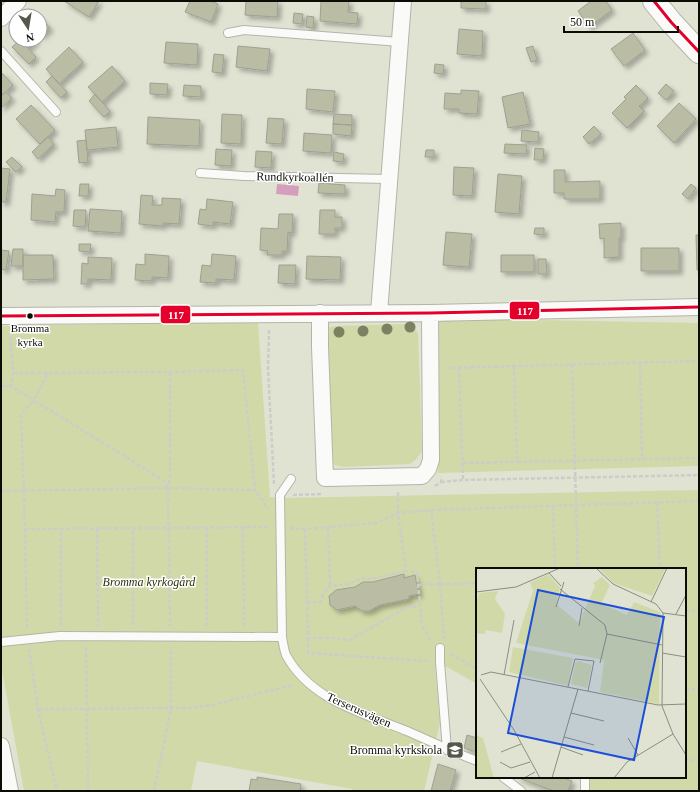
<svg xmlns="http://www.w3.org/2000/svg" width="700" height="792" viewBox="0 0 700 792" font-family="Georgia,serif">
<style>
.green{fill:#d2d9a8}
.water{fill:#d69ebd}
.building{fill:#babda4;stroke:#9ea093;filter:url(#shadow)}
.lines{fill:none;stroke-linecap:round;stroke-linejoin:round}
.lane-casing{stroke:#b3b5a8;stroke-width:10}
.street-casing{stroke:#b3b5a8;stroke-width:18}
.secondary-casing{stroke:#b3b5a8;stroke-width:24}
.path{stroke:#cccdc9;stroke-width:2.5;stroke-dasharray:4 2;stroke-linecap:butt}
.lane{stroke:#fafbf8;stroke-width:8}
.street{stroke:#fafbf8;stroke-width:16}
.secondary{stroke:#fafbf8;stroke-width:22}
.bus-1-casing{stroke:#fff;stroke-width:6}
.bus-1{stroke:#e4002b;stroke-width:3}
.tree{fill:#7d8162}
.bus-dot{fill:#0b0d04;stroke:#fff;stroke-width:1.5}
.labels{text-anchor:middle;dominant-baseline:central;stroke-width:3;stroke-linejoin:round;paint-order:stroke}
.bus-label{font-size:11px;fill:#0b0d04;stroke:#fff}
.street-label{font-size:12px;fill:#0b0d04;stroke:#fff}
.park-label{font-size:12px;font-style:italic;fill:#2c3007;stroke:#fff}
.poi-label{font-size:12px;fill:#0b0d04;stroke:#fff;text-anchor:end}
.inset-road{fill:none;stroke:#8b8d80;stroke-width:1}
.view{fill:#1d4ed8;fill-opacity:0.15;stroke:#1d4ed8;stroke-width:2}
.inset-edge{fill:none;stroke:#0b0d04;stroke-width:2}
.line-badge{stroke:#fff;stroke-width:1.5}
.badge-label{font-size:11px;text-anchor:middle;font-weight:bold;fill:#fff}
</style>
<defs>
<filter id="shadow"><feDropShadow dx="3.5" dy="3.5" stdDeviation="2" flood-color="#0004"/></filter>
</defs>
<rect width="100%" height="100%" fill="#e0e3d2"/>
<path class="green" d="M 435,318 L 699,323 L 699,466 L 438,473 Z
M 258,322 L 270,497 L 281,498 L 699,490 L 699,791 L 589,791 L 589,777 L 685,777 L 685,569 L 477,569 L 477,684 L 447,667 L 435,667 L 440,723 L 424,791 L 352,791 L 352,789 L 197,761 L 191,791 L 24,791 L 1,665 L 1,326 Z
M 409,324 L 413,326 L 418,333 L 422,450 C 419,457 416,460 410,464 L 343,467 L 335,465 L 330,458 L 327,329 L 330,327 L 335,326 Z"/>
<path class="water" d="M 277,184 L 299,186 L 298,196 L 276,194 Z"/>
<path class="building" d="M 64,1 L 99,1 L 89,17 Z
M 190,1 L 211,1 L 218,4 L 211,22 L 185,12 Z
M 246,1 L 278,1 L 277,17 L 245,15 Z
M 321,1 L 349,1 L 348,12 L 358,13 L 357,24 L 320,21 Z
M 461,1 L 486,1 L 486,9 L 461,8 Z
M 591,1 L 606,1 L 612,10 L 589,27 L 578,11 Z
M 294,13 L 303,14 L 302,24 L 293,23 Z
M 307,16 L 314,17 L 313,28 L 306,27 Z
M 40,17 L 50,28 L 40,37 Z
M 459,29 L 483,31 L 482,56 L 457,54 Z
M 633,33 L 645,50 L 624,66 L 611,49 Z
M 20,40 L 37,40 L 28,48 Z
M 20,40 L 36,57 L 29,64 L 12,47 Z
M 166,42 L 198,44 L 197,65 L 164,63 Z
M 238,46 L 270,49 L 267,71 L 236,67 Z
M 533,46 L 537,60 L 531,62 L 526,48 Z
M 69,47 L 83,62 L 59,84 L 46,69 Z
M 214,54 L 224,55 L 222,73 L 212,72 Z
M 435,64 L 444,65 L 443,74 L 434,73 Z
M 112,66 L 125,81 L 102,102 L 88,87 Z
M 1,72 L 13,85 L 1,96 Z
M 52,76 L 67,92 L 61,98 L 46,82 Z
M 150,83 L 168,84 L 167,95 L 150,94 Z
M 666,84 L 674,91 L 666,100 L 658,93 Z
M 184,85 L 201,86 L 201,97 L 183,96 Z
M 636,85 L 648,98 L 639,106 L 644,111 L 627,128 L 612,113 L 626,99 L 624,97 Z
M 307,89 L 335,91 L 333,112 L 306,109 Z
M 461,90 L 479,91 L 477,114 L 459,113 L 459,109 L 444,109 L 445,93 L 461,94 Z
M 5,92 L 12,98 L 1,108 L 1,96 Z
M 523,92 L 530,124 L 508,128 L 502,97 Z
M 95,94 L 110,111 L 104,117 L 89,101 Z
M 679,103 L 696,119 L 674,143 L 657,126 Z
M 31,105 L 55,130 L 40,144 L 16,119 Z
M 222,114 L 242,115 L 241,144 L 221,143 Z
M 334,114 L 352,115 L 352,125 L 333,124 Z
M 148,117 L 200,120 L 199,146 L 147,144 Z
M 268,118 L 284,119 L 282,144 L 266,143 Z
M 333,124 L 352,125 L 351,136 L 333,134 Z
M 594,126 L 601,134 L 589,144 L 583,137 Z
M 116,127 L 118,147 L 87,150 L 85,130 Z
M 522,130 L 539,132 L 538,142 L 521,141 Z
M 304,133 L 332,135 L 331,153 L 303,151 Z
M 48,137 L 54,144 L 38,159 L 32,152 Z
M 86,140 L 88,162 L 79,163 L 77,141 Z
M 505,144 L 527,145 L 526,154 L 504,153 Z
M 535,148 L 544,149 L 543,160 L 534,160 Z
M 216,149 L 232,150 L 231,166 L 215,165 Z
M 426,150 L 434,150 L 434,157 L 425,157 Z
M 256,151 L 272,152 L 271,168 L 255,167 Z
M 334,152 L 344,154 L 343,162 L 333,161 Z
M 12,157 L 22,167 L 16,172 L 6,162 Z
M 454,167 L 474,168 L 472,196 L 453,195 Z
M 1,168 L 10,169 L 6,202 L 1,202 Z
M 554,170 L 565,170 L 565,182 L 600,181 L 600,199 L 564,199 L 564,193 L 554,193 Z
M 498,174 L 522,176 L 519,214 L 495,212 Z
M 319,183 L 345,185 L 345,194 L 318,193 Z
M 80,184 L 89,184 L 88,196 L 79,196 Z
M 691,184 L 696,188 L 688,199 L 682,194 Z
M 56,189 L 65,190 L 64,212 L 56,212 L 55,222 L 31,220 L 32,194 L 55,196 Z
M 141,195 L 153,196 L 152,205 L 162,205 L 162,198 L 181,199 L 179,224 L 163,223 L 163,226 L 139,224 Z
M 207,199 L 233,202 L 230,224 L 213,222 L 213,226 L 198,224 L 200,209 L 206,210 Z
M 90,209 L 122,211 L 121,233 L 88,231 Z
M 74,210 L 86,210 L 85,227 L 73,226 Z
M 320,210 L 335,210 L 335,217 L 342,217 L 342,228 L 335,228 L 335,234 L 319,234 Z
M 279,214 L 293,214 L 292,233 L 288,232 L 287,251 L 282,251 L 282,255 L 267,255 L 268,251 L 260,250 L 261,228 L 278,229 Z
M 621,223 L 621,238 L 619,238 L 619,257 L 604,258 L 604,238 L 600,239 L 599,224 Z
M 535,228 L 544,228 L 544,235 L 534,234 Z
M 446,232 L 472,234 L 469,267 L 443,265 Z
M 696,235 L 699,235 L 699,270 L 697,270 Z
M 79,244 L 91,244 L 90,252 L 79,251 Z
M 641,248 L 679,248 L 679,271 L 641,271 Z
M 13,249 L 23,249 L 23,266 L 11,266 Z
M 1,250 L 9,251 L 6,270 L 1,269 Z
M 145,254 L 169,256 L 168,278 L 152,277 L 152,281 L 135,280 L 136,264 L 145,265 Z
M 212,254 L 236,256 L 234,280 L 216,279 L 216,283 L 200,282 L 202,265 L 211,266 Z
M 23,255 L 53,255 L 54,279 L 23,280 Z
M 501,255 L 534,255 L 534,272 L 501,272 Z
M 307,256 L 341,257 L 340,280 L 306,279 Z
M 88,257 L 112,258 L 111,280 L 88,279 L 88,284 L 81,284 L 82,263 L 88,264 Z
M 538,259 L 546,259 L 547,274 L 538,274 Z
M 279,265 L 296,265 L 295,284 L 278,283 Z
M 404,574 L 404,578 L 415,575 L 419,594 L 409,596 L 409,599 L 380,605 L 369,611 L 362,611 L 355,606 L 337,610 L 330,605 L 329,596 L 336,590 L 355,587 L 363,582 L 373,582 Z
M 467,735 L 477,738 L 477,752 L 464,748 Z
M 438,764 L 456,770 L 450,791 L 431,791 Z
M 257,777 L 301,784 L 300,791 L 249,791 L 251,779 L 257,780 Z
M 516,777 L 561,777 L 572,781 L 568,791 L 554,791 Z"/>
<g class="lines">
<defs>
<path id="lane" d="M 228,33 L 244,30 L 400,42
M 1,51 L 56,112
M 200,173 L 244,176 L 389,179
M 291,479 L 280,495 L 282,637 C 283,642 284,650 286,655 C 310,700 363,713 407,731 C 430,741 453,752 477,761
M 1,642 L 60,636 L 282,637
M 440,648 L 440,662 L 447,750
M 503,777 L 521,791
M 585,791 L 585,777"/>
<path id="street" d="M 1,18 L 18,1
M 320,313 L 320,347 L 325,478 L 422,476 L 428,469 L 431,460 L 430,313
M 379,313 L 403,1
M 1,316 L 430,313 L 699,307
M 1,746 L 10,791"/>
<path id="secondary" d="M 654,1 L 671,22 L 699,52"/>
</defs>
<use href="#lane" class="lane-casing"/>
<use href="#street" class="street-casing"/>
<use href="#secondary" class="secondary-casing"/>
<path class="path" d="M 10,330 L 13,373 L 11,386 L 163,480 L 168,488
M 269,330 L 268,368 L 274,484
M 640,363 L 642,459
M 572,364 L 578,569
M 514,366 L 517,462
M 459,367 L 463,480
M 446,368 L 699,361
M 170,372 L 170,476 L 168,488 L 170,626
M 13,373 L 170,372 L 243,370 L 255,490 L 268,509
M 1,386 L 11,386
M 463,463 L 699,458
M 441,482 L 463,480 L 699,475
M 435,486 L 441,482 L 442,477
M 1,491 L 168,488 L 255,490
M 398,492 L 398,513 L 406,571 L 417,573 L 422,626 L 432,643
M 293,495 L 322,494
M 657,502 L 660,569
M 553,506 L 555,569
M 431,510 L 440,584 L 444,639
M 207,527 L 207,626
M 243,527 L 244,626
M 328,527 L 330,586
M 97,528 L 98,626
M 290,528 L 305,529 L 376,523 L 398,513 L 431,510 L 699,501
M 24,529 L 269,527
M 305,529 L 308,638 L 332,638 L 350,640 L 406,608 L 420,606
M 417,585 L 477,583
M 307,602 L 321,602 L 323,594 L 330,586 L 349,584 L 362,578 L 372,579 L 406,571
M 685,611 L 699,611
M 133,625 L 133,528
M 61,626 L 61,528
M 27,628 L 24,491 L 21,414 L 34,400 L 48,373
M 308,638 L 308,653 L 428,661
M 86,647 L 88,791
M 29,649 L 38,709 L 57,791
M 451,654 L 477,669
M 685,689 L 699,690
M 38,709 L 189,708 L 212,705 L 294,685
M 685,758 L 699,763
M 154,791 L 171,709 L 171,647"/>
<use href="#lane" class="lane"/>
<use href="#street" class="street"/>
<use href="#secondary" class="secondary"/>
<defs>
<path id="bus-1" d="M 654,1 L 671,22 L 699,52
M 1,316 L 430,313 L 699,307"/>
</defs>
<use href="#bus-1" class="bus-1-casing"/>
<use href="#bus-1" class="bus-1"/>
</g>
<g class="tree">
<circle cx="410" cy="327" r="5.5"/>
<circle cx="387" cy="329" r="5.5"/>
<circle cx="363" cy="331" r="5.5"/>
<circle cx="339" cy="332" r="5.5"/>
</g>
<defs>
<symbol id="school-square" viewBox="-11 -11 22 22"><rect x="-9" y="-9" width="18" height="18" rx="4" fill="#56584c" stroke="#fff"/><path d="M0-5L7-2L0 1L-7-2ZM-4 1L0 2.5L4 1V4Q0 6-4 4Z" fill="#fff"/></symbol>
</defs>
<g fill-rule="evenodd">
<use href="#school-square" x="445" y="740" width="20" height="20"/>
</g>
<circle class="bus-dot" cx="30" cy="316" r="3.5"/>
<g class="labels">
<g class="bus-label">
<text x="30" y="328">Bromma<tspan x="30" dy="14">kyrka</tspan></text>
</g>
<g class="street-label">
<text transform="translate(295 177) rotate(1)">Rundkyrkoallén</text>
<text transform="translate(359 710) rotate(24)">Terserusvägen</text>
</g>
<g class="park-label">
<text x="149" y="582">Bromma kyrkogård</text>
</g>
<g class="poi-label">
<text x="442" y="750">Bromma kyrkskola</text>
</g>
</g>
<g transform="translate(476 568)">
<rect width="210" height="210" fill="#e0e3d2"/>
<path d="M 123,0 L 190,0 L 176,28 L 137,15 ZM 72,6 L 84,19 L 80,36 L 103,55 L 119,18 L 117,15 L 126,9 L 134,17 L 125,36 L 151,47 L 158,34 L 184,44 L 183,136 L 124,124 L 128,92 L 40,75 L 57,23 L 54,15 ZM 22,23 L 19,31 L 29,46 L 26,65 L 10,62 L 9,66 L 0,65 L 0,36 L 3,25 ZM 37,79 L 97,90 L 92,118 L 33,104 ZM 102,93 L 116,97 L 111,120 L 95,116 L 99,95 ZM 0,167 L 7,170 L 18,210 L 0,210 Z" fill="#d2d9a8"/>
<path class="inset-road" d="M 120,0 L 137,16 L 180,36 L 187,45 L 210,48M 73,5 L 85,18M 84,21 L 129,57 L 131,66 L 124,95M 0,24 L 40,19 L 84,0M 175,34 L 191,0M 80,39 L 88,14M 187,45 L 186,138 L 197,166 L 210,187M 200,46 L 210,27M 103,58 L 106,40M 131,66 L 186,77M 186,85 L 210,89M 5,107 L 15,104 L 182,137 L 210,136M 28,107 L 38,52M 4,111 L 38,162 L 64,210M 92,119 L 99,91 L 118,93 L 112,123M 95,145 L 128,153M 88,169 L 118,177M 152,170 L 162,187M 85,179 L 107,187M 25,184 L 45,176M 24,194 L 35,200 L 54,194M 48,210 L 59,204M 76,210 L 102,121M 138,210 L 151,194 L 197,166"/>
<path class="view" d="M 62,22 L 188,49 L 158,192 L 32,165 Z"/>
<rect width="210" height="210" class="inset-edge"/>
</g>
<g class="line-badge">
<rect x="509" y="301" width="31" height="19" rx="4" fill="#e4002b"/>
<rect x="160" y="305" width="31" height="19" rx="4" fill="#e4002b"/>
</g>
<g class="badge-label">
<text x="525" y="315">117</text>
<text x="176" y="319">117</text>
</g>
<rect width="700" height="792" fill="none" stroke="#0b0d04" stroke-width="4"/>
<g transform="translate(28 28) rotate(168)"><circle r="19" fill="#ffffff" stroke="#9d9e9b"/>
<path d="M0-3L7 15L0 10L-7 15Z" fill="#56584c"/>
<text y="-6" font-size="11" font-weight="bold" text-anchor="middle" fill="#0b0d04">N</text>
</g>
<path d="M564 26v6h114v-6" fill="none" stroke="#0b0d04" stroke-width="2"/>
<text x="570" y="26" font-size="12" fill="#0b0d04" stroke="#ffffff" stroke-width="3" paint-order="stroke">50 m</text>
</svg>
